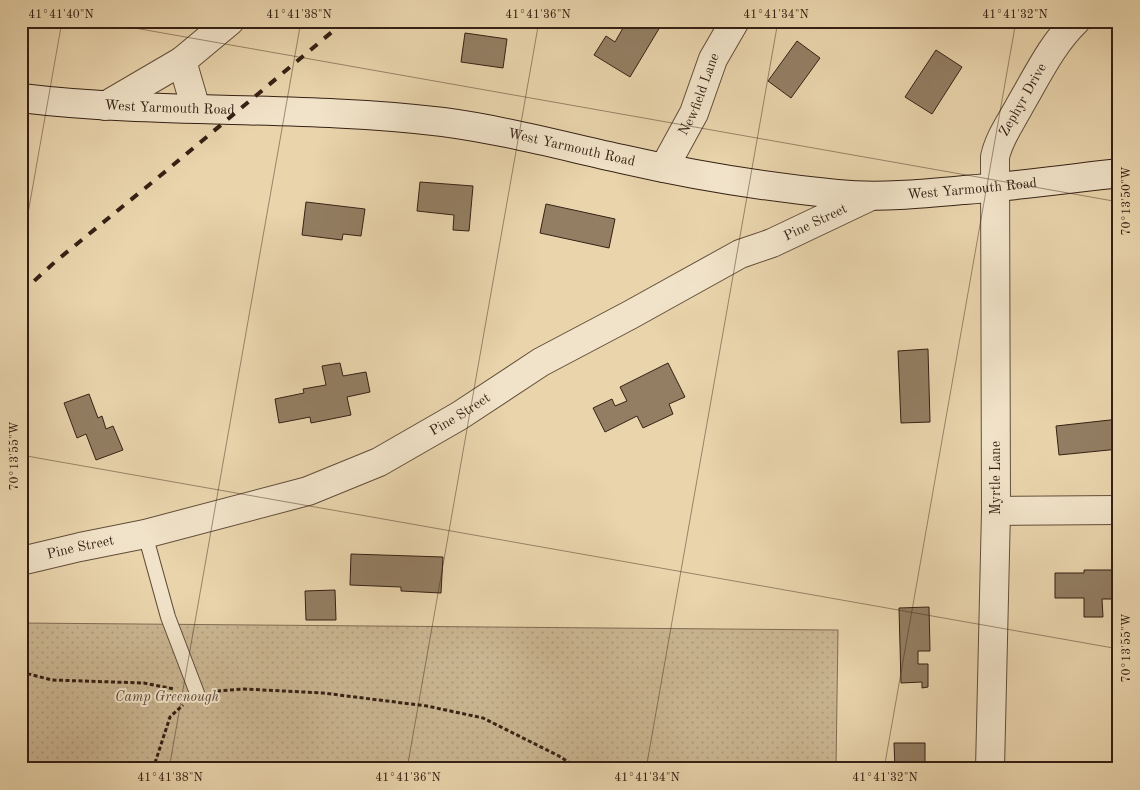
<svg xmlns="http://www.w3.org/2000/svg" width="1140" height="790" viewBox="0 0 1140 790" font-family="'Old Standard TT',serif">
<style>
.park{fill:url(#park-dots);stroke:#806c53}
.building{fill:#937e63;stroke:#352114}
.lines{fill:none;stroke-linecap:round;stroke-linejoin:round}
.lane-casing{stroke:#624e3a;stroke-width:16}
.street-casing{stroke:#624e3a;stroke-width:30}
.secondary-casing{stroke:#352114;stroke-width:30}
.path{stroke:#352114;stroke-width:3;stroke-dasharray:4 2.5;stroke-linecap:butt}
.lane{stroke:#f1e3c9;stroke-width:14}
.street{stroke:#f1e3c9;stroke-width:28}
.secondary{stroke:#f1e3c9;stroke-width:28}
.rail{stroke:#352114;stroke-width:4;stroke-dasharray:9 9;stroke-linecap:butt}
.ticks{fill:none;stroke:#352114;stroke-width:1;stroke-opacity:0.45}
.labels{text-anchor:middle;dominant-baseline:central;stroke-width:4;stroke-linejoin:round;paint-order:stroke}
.street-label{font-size:14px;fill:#352114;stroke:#f1e3c9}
.park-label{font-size:14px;font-style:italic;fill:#5a4634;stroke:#f1e3c9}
.neatline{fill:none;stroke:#352114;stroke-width:2}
.ticks-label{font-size:12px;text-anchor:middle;fill:#352114}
</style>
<defs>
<pattern id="park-dots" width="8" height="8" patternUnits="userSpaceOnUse" patternTransform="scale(1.25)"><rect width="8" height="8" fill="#cab692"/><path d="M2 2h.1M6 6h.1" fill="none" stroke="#ae9c7d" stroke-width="1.8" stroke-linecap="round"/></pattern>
</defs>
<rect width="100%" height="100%" fill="#e9d4ac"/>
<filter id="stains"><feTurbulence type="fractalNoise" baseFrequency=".004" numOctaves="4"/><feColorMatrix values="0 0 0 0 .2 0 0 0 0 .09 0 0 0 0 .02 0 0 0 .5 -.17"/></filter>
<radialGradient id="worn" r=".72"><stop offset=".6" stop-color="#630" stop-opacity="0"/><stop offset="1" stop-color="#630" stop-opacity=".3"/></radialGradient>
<path class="park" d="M 21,623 L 838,630 L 836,769 L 21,769 Z"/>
<path class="building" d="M 99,21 L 125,21 L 123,28 Z
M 627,21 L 649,21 L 660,27 L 630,77 L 594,55 L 606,36 L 615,42 Z
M 465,33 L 507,39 L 503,68 L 461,62 Z
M 797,41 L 820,58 L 791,98 L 768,81 Z
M 936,50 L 962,67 L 932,114 L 905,97 Z
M 420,182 L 473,186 L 469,231 L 453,230 L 454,215 L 417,211 Z
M 306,202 L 365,209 L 361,236 L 343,234 L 342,240 L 302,235 Z
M 546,204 L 615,219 L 609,248 L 540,233 Z
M 928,349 L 930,422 L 901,423 L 898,351 Z
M 340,363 L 343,376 L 366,372 L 370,392 L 347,397 L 351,415 L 311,423 L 310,417 L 279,423 L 275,399 L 304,393 L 303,389 L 326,385 L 322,366 Z
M 668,363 L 685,397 L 669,404 L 673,414 L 643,428 L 637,416 L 605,432 L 593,408 L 612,399 L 615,406 L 627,401 L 620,387 Z
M 89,394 L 98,418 L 102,416 L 106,429 L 113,426 L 123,450 L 96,460 L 86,434 L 77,438 L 64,403 Z
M 1119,419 L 1119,449 L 1059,455 L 1056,426 Z
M 351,554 L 443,557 L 441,593 L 401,591 L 401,587 L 350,585 Z
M 1084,570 L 1119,570 L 1119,599 L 1102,599 L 1103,617 L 1084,617 L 1084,598 L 1055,598 L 1055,573 L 1084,573 Z
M 335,590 L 336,620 L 306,620 L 305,591 Z
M 929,607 L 930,651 L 918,651 L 918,664 L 928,664 L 928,687 L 922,688 L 922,682 L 901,683 L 899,608 Z
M 894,743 L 925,743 L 925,769 L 895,769 Z"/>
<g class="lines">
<defs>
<path id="lane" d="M 145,534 L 168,617 L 197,693"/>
<g id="street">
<path d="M 105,106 L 182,61"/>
<path d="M 196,109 L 182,61 L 230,21"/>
<path id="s1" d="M 664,168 L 694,113 L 713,59 L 735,21"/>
<path d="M 996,511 L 1119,510"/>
<path id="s2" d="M 21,561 L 80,547 L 145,534 L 308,491 L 379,462 L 459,416 L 541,362 L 630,315 L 740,254 L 772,243 L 871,196"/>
<path id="s3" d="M 990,769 L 996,511 L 995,157 C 999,138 1011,122 1020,105 C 1037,76 1052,44 1076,21"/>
</g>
<g id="secondary">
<path id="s4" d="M 21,98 C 161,115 303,105 443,122 C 503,130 563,146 622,159 C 692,175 766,187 837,194 C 879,198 921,194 964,190 C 1016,186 1067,179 1119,173"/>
</g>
</defs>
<use href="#lane" class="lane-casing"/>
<use href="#street" class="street-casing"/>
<use href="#secondary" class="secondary-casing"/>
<path class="path" d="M 21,672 L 52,680 L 144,683 L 174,689
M 217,691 L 244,689 L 323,693 L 427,706 L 483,718 L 559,756 L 579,769
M 153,769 L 170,717 L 183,705"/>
<use href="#lane" class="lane"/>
<use href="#street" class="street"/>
<use href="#secondary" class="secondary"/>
<path class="rail" d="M 21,293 L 56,261 L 166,171 L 345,21"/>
</g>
<path class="ticks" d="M 95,21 L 1119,202M 21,253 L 62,21M 21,455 L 1119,649M 169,769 L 301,21M 407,769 L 539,21M 646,769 L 778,21M 884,769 L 1016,21"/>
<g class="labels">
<g class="street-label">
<text stroke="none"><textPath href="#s1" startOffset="82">Newfield Lane</textPath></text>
<text stroke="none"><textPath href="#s3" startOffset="676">Zephyr Drive</textPath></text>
<text stroke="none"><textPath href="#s4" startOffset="149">West Yarmouth Road</textPath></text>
<text stroke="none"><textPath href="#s4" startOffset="554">West Yarmouth Road</textPath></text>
<text stroke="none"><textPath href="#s4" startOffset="959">West Yarmouth Road</textPath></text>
<text stroke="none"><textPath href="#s2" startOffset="871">Pine Street</textPath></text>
<text stroke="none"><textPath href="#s2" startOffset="466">Pine Street</textPath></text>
<text transform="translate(996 478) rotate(-90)">Myrtle Lane</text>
<text stroke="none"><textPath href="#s2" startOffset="61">Pine Street</textPath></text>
</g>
<g class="park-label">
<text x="167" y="697">Camp Greenough</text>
</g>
</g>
<rect width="1140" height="790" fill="none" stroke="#e9d4ac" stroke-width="55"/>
<rect x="28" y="28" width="1084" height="734" class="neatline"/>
<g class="ticks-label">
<text x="61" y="18">41°41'40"N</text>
<text x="299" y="18">41°41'38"N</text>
<text x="538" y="18">41°41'36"N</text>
<text x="776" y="18">41°41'34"N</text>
<text x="1015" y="18">41°41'32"N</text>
<text transform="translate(1126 201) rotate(-90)" y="4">70°13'50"W</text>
<text transform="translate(14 456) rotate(-90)" y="4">70°13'55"W</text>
<text transform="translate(1126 648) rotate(-90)" y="4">70°13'55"W</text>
<text x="170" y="781">41°41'38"N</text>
<text x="408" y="781">41°41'36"N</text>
<text x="647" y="781">41°41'34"N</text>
<text x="885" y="781">41°41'32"N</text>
</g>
<rect width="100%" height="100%" filter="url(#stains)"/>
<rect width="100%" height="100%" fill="url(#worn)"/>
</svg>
